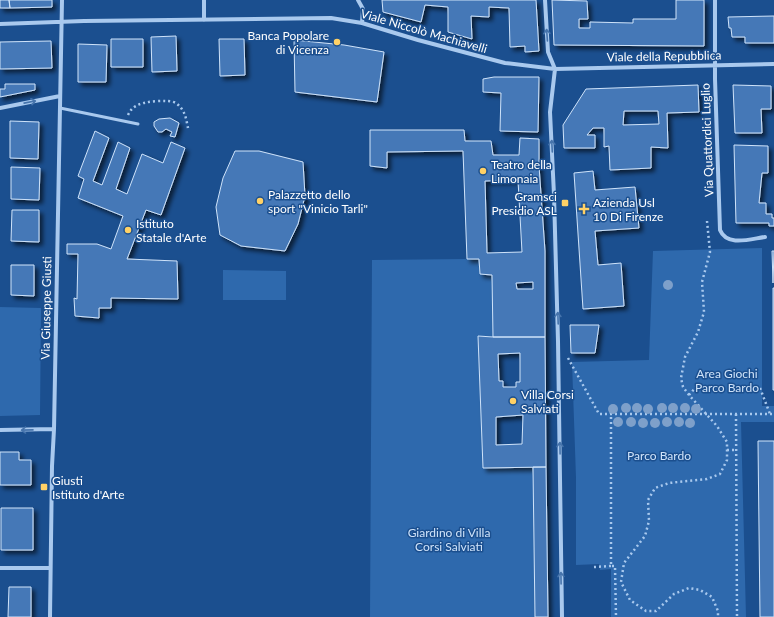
<svg xmlns="http://www.w3.org/2000/svg" width="774" height="617" viewBox="0 0 774 617" font-family="Lato,sans-serif">
<style>
.green{fill:#2e69ad}
.building{fill:#4478b7;stroke:#cfe3fa;fill-rule:evenodd;filter:url(#shadow)}
.lines{fill:none;stroke-linecap:round;stroke-linejoin:round}
.path{stroke:#a9c9ee;stroke-width:2.5;stroke-dasharray:2 3;stroke-linecap:butt}
.service{stroke:#a9c9ee;stroke-width:3}
.minor{stroke:#a9c9ee;stroke-width:4}
.tree{fill:#7ea0ca}
.oneway{stroke:#4674ac}
.poi-dot{fill:#ffd166;stroke:#1b4f8f;stroke-width:1.5}
.labels{text-anchor:middle;dominant-baseline:central;stroke-width:3;stroke-linejoin:round;paint-order:stroke}
.street-label{font-size:12px;fill:#fff;stroke:#1b4f8f}
.poi-label{font-size:12px;fill:#fff;stroke:#1b4f8f;text-anchor:start}
.park-label{font-size:12px;fill:#cfe3fa;stroke:#1b4f8f}
</style>
<defs>
<filter id="shadow"><feDropShadow dx="3.5" dy="3.5" stdDeviation="2" flood-color="#0009"/></filter>
</defs>
<rect width="100%" height="100%" fill="#1b4f8f"/>
<path class="green" d="M 762,248 L 762,406 L 774,406 L 774,422 L 741,422 L 746,617 L 611,617 L 611,569 L 600,570 L 599,564 L 576,565 L 576,478 L 572,362 L 649,360 L 653,251 Z
M 467,259 L 479,259 L 480,274 L 492,275 L 493,337 L 478,336 L 483,468 L 533,467 L 535,617 L 370,617 L 372,260 Z
M 223,270 L 286,271 L 286,300 L 223,300 Z
M 0,307 L 41,308 L 40,415 L 0,416 Z"/>
<path class="building" d="M 0,0 L 9,0 L 10,8 L 0,8 Z
M 9,0 L 52,0 L 52,7 L 10,8 Z
M 382,0 L 536,0 L 539,51 L 525,52 L 525,46 L 510,47 L 509,8 L 489,7 L 489,17 L 471,16 L 472,39 L 448,32 L 448,7 L 425,5 L 421,22 L 383,12 Z
M 552,0 L 587,1 L 588,19 L 579,19 L 579,28 L 590,28 L 590,22 L 633,23 L 633,19 L 676,19 L 676,0 L 704,0 L 704,46 L 554,45 Z
M 774,16 L 774,43 L 745,43 L 745,37 L 732,37 L 731,28 L 729,28 L 728,17 Z
M 176,36 L 177,71 L 152,72 L 151,37 Z
M 111,39 L 143,39 L 143,67 L 111,67 Z
M 219,39 L 244,39 L 245,75 L 220,76 Z
M 294,40 L 344,45 L 384,52 L 377,102 L 295,92 Z
M 51,41 L 52,68 L 0,69 L 0,42 Z
M 78,44 L 107,45 L 106,82 L 78,82 Z
M 494,77 L 539,77 L 538,132 L 500,131 L 501,93 L 483,92 L 483,79 Z
M 5,84 L 35,84 L 35,90 L 0,97 L 0,89 L 5,89 Z
M 698,85 L 699,112 L 667,113 L 668,148 L 651,147 L 651,168 L 610,170 L 609,146 L 604,147 L 604,128 L 593,128 L 587,135 L 595,135 L 595,148 L 564,148 L 563,125 L 586,89 ZM 624,111 L 658,111 L 659,124 L 623,125 Z
M 733,85 L 771,86 L 771,109 L 761,109 L 762,133 L 735,133 Z
M 170,118 L 179,123 L 175,137 L 170,136 L 172,132 L 166,129 L 162,132 L 158,132 L 154,126 L 154,122 L 159,119 Z
M 10,121 L 39,122 L 38,159 L 10,158 Z
M 370,130 L 464,130 L 465,141 L 491,141 L 493,155 L 519,155 L 520,138 L 539,139 L 539,166 L 545,251 L 545,337 L 493,337 L 492,275 L 480,274 L 479,259 L 467,259 L 463,151 L 387,152 L 387,168 L 370,166 ZM 518,180 L 522,252 L 487,253 L 485,181 ZM 533,282 L 533,289 L 517,289 L 516,283 Z
M 95,131 L 109,138 L 93,181 L 102,185 L 118,142 L 130,148 L 116,189 L 127,194 L 142,154 L 163,163 L 171,142 L 185,148 L 161,215 L 146,210 L 127,259 L 177,261 L 178,299 L 111,298 L 111,308 L 99,308 L 99,318 L 75,316 L 74,298 L 77,299 L 78,254 L 67,254 L 67,244 L 97,244 L 111,249 L 123,216 L 78,198 L 84,179 L 78,176 Z
M 734,145 L 768,146 L 768,173 L 762,173 L 759,203 L 766,203 L 766,214 L 772,214 L 772,218 L 774,218 L 774,226 L 769,226 L 769,223 L 736,223 Z
M 235,151 L 259,151 L 303,162 L 305,196 L 298,224 L 285,251 L 241,246 L 220,235 L 216,207 L 223,178 Z
M 11,167 L 40,168 L 39,200 L 11,199 Z
M 593,171 L 595,190 L 635,187 L 639,228 L 595,231 L 598,265 L 621,263 L 624,306 L 583,309 L 574,173 Z
M 12,210 L 39,210 L 39,242 L 11,241 Z
M 772,251 L 774,251 L 773,283 Z
M 11,265 L 34,265 L 34,296 L 11,295 Z
M 773,288 L 774,288 L 774,390 L 773,390 Z
M 570,325 L 599,325 L 595,353 L 571,353 Z
M 478,336 L 493,337 L 545,337 L 546,467 L 483,468 ZM 520,353 L 520,382 L 516,382 L 516,387 L 503,387 L 503,381 L 499,381 L 498,354 ZM 523,415 L 522,444 L 496,445 L 496,417 Z
M 758,441 L 774,441 L 774,617 L 760,617 Z
M 0,452 L 19,452 L 19,460 L 31,460 L 31,485 L 0,485 Z
M 533,467 L 546,467 L 548,617 L 535,617 Z
M 1,508 L 33,508 L 33,550 L 1,550 Z
M 9,587 L 31,587 L 31,617 L 8,617 Z"/>
<g class="lines">
<path class="path" d="M 128,115 C 130,111 132,108 136,106 C 143,101 169,99 176,103 C 185,110 186,118 188,128
M 707,221 L 710,252 L 702,282 L 704,312 L 698,332 L 685,357 L 681,378 L 683,387 L 689,395 L 717,426 L 727,442 L 727,460 L 720,474 L 707,479 L 669,483 L 655,488 L 648,500 L 649,521 L 645,536 L 624,563 L 621,582 L 630,600 L 646,611 L 656,611 L 674,594 L 689,588 L 700,590 L 712,597 L 718,611 L 718,617
M 568,358 L 599,414 L 774,414
M 760,388 L 770,414
M 689,395 L 696,387
M 611,407 L 611,566 L 615,566 L 616,617
M 736,414 L 737,617
M 727,450 L 736,450
M 594,567 L 611,566"/>
<path class="service" d="M 60,108 L 138,124"/>
<path class="minor" d="M 204,0 L 204,20
M 358,0 L 363,9 L 362,23
M 545,0 L 548,52 L 555,69 L 550,112 L 554,195 L 558,341 L 562,617
M 715,0 L 715,79 L 720,230 C 727,247 750,239 765,237
M 0,24 L 84,21 L 331,18 L 362,23 L 418,40 L 505,63 L 555,69 L 774,64
M 0,108 L 60,96
M 0,430 L 54,429
M 0,568 L 50,568
M 50,617 L 52,466 L 54,429 L 62,0"/>
</g>
<g class="tree">
<circle cx="668" cy="285" r="5"/>
<circle cx="626" cy="408" r="5"/>
<circle cx="637" cy="408" r="5"/>
<circle cx="662" cy="408" r="5"/>
<circle cx="673" cy="408" r="5"/>
<circle cx="685" cy="408" r="5"/>
<circle cx="613" cy="409" r="5"/>
<circle cx="648" cy="409" r="5"/>
<circle cx="696" cy="409" r="5"/>
<circle cx="618" cy="422" r="5"/>
<circle cx="631" cy="422" r="5"/>
<circle cx="667" cy="422" r="5"/>
<circle cx="679" cy="422" r="5"/>
<circle cx="643" cy="423" r="5"/>
<circle cx="655" cy="423" r="5"/>
<circle cx="690" cy="423" r="5"/>
</g>
<defs><path id="oneway-shaft" d="M-6 0H5M1.5-3L5.5 0L1.5 3" fill="none" stroke-width="1.6" stroke-linecap="round" stroke-linejoin="round"/></defs>
<g class="oneway">
<use href="#oneway-shaft" transform="translate(547 35) rotate(-94)"/>
<use href="#oneway-shaft" transform="translate(30 102) rotate(-11)"/>
<use href="#oneway-shaft" transform="translate(552 146) rotate(-93)"/>
<use href="#oneway-shaft" transform="translate(558 318) rotate(-92)"/>
<use href="#oneway-shaft" transform="translate(27 430) rotate(179)"/>
<use href="#oneway-shaft" transform="translate(560 448) rotate(-91)"/>
<use href="#oneway-shaft" transform="translate(561 578) rotate(-91)"/>
</g>
<g class="poi-dot">
<circle cx="337" cy="42" r="4"/>
<circle cx="483" cy="171" r="4"/>
<circle cx="260" cy="201" r="4"/>
<rect x="561" y="199" width="8" height="8" rx="2"/>
<path d="M582 203h4v4h4v4h-4v4h-4v-4h-4v-4h4z"/>
<circle cx="128" cy="230" r="4"/>
<circle cx="513" cy="401" r="4"/>
<rect x="40" y="483" width="8" height="8" rx="2"/>
</g>
<g class="labels">
<g class="street-label">
<text transform="translate(424 31) rotate(16)">Viale Niccolò Machiavelli</text>
<text transform="translate(664 56) rotate(-1)">Viale della Repubblica</text>
<text transform="translate(707 140) rotate(-92)">Via Quattordici Luglio</text>
<text transform="translate(46 308) rotate(-89)">Via Giuseppe Giusti</text>
</g>
<g class="poi-label">
<text x="329" y="35" text-anchor="end">Banca Popolare<tspan x="329" dy="14">di Vicenza</tspan></text>
<text x="491" y="164">Teatro della<tspan x="491" dy="14">Limonaia</tspan></text>
<text x="268" y="194">Palazzetto dello<tspan x="268" dy="14">sport "Vinicio Tarli"</tspan></text>
<text x="557" y="196" text-anchor="end">Gramsci<tspan x="557" dy="14">Presidio ASL</tspan></text>
<text x="593" y="202">Azienda Usl<tspan x="593" dy="14">10 Di Firenze</tspan></text>
<text x="136" y="223">Istituto<tspan x="136" dy="14">Statale d'Arte</tspan></text>
<text x="521" y="394">Villa Corsi<tspan x="521" dy="14">Salviati</tspan></text>
<text x="52" y="480">Giusti<tspan x="52" dy="14">Istituto d'Arte</tspan></text>
</g>
<g class="park-label">
<text x="727" y="373">Area Giochi<tspan x="727" dy="14">Parco Bardo</tspan></text>
<text x="659" y="455">Parco Bardo</text>
<text x="449" y="532">Giardino di Villa<tspan x="449" dy="14">Corsi Salviati</tspan></text>
</g>
</g>
</svg>
